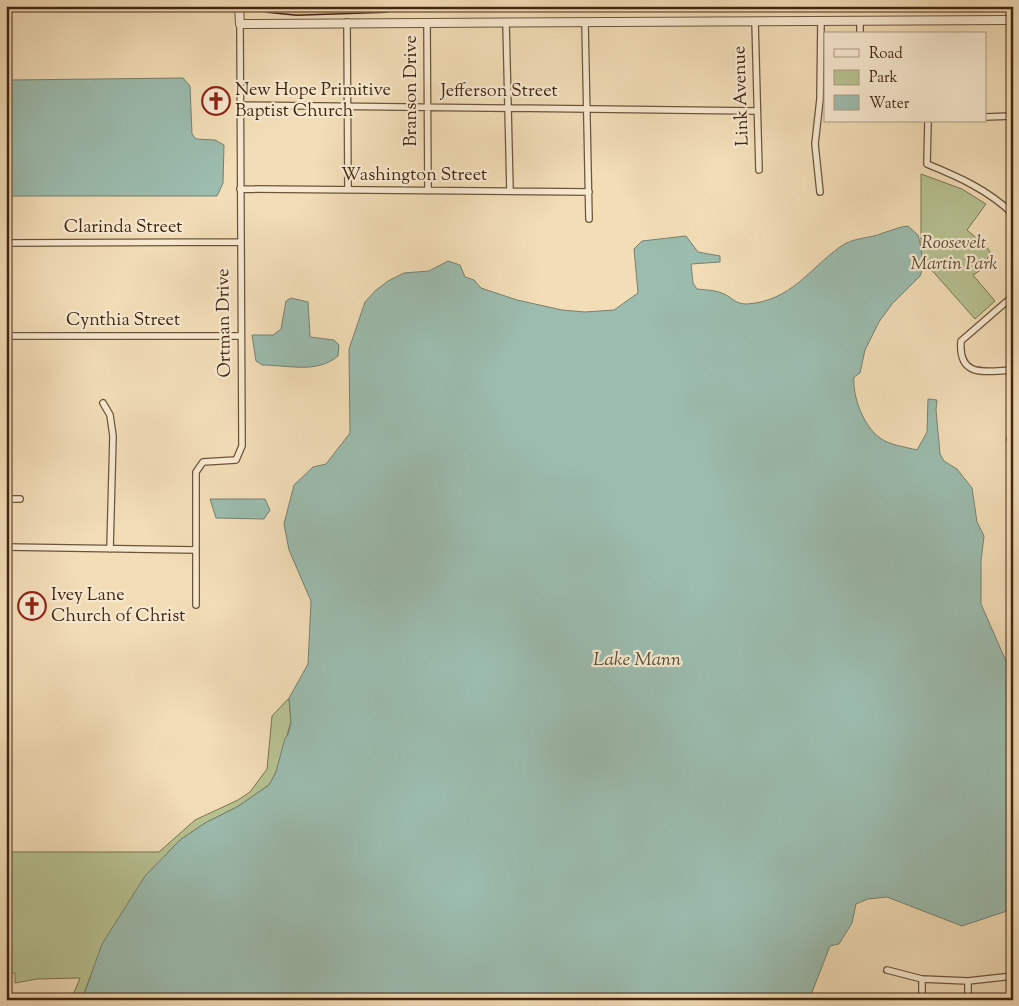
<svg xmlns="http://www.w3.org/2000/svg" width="1019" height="1006" viewBox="0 0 1019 1006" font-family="'Sorts Mill Goudy',serif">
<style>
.green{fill:#b7c292;stroke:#7c7452}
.water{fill:#9bbcae;stroke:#778070}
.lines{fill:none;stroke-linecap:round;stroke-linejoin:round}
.minor-casing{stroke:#6c543b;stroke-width:8}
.tertiary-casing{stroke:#6c543b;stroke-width:10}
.motorway-casing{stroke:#402612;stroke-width:14}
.minor{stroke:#f7e9d0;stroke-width:5.5}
.tertiary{stroke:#f7e9d0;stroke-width:8}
.motorway{stroke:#e9be7c;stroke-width:11}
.labels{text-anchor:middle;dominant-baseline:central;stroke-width:4.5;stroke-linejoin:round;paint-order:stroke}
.poi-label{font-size:18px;fill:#402612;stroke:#f7e9d0;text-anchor:start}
.street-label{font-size:18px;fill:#402612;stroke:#f7e9d0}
.park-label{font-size:18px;font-style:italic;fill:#5e4d32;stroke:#f7e9d0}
.water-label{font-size:19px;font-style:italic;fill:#574c39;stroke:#f7e9d0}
</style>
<rect width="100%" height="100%" fill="#f2ddb7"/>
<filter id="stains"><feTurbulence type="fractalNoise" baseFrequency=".004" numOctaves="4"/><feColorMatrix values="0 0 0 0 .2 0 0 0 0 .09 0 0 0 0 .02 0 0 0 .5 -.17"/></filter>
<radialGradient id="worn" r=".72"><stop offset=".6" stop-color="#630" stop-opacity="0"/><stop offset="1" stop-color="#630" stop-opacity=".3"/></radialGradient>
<path class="green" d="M 921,174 L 962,189 L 986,204 L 967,230 L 986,246 L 990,252 L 984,268 L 973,275 L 995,301 L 975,319 L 921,258 Z
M 289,698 L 291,722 L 276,772 L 269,785 L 237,807 L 205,823 L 180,840 L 169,851 L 90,977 L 82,1000 L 71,1000 L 80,978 L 37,979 L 15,983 L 15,973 L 6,973 L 6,852 L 159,852 L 195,820 L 238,800 L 250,792 L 267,769 L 272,716 Z"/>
<path class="water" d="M 183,78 L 190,86 L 192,134 L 196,139 L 215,140 L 224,145 L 223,183 L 217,196 L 6,196 L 6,82 L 11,80 Z
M 908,226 L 918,235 L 921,247 L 923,268 L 920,276 L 892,304 L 879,322 L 865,350 L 860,373 L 854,377 C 852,396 864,427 880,438 C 889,445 906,447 917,450 L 927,432 L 928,399 L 937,400 L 936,410 L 940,454 L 944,461 L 957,469 L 972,488 L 977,522 L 984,536 L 981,561 L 981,604 L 1013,677 L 1013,684 L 1007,698 L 1013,714 L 1013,909 L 962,926 L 887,897 L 868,899 L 856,904 L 852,923 L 839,944 L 830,946 L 809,1000 L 82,1000 L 102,944 L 145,876 L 180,840 L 205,823 L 237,807 L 269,785 L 276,772 L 285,738 L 288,735 L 291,722 L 289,698 L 308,664 L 311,601 L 289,550 L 284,524 L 294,485 L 313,467 L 326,464 L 350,433 L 349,349 L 365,302 L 375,291 L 388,281 L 404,273 L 429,271 L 448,261 L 460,265 L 465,277 L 474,280 L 481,288 L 517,300 L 562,310 L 585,312 L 614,310 L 638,293 L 634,249 L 642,241 L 686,236 L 698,252 L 720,256 L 720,262 L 691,264 L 693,283 L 697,289 C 706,290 716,290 724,294 C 733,298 735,304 747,304 C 791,301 809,269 840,247 C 853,237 869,239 883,233 C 893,230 898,227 908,226 Z
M 291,298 L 308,302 L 310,337 L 334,340 L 339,345 L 338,356 C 317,374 288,365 262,365 L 256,361 L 252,335 L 273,335 L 281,329 L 286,301 Z
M 210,499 L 265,499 L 270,510 L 264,519 L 216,518 Z"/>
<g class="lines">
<defs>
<path id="minor" d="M 755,21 L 759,170
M 860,21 L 860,34
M 347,22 L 348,190
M 427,22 L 428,191
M 506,22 L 510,191
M 585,22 L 589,219
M 241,105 L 757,111
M 985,117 L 1013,116
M 928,121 L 927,164 C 959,177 988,190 1013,214
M 240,189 L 589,192
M 820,192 L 815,144 L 820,99 L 821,21
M 6,243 L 239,242
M 1013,296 L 961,341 C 958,379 986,371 1013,370
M 6,336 L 240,336
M 103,403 L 110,415 L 113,436 L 110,549
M 1010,439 L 1013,440
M 6,499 L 20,499
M 6,547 L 196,550
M 196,605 L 196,472 L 203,462 L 236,460 L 242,446 L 240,24
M 887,970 L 922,979 L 968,981 L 1013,976
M 968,981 L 968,1000
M 922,1000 L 922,979"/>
<path id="tertiary" d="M 239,6 L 240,24 L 1013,20"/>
<path id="motorway" d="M 268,6 L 297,9 L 386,6"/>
</defs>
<use href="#minor" class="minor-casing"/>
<use href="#tertiary" class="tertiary-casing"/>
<use href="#motorway" class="motorway-casing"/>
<use href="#minor" class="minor"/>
<use href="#tertiary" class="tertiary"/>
<use href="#motorway" class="motorway"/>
</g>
<defs>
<symbol id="church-ring" viewBox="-11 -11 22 22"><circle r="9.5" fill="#f7e9d0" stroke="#8f2418" stroke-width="1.5"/><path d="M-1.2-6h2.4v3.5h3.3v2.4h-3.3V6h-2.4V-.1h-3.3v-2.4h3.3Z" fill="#8f2418"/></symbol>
</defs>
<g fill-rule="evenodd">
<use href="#church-ring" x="200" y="85" width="32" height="32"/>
<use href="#church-ring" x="16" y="590" width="32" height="32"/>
</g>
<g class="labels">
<g class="poi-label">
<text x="235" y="91">New Hope Primitive<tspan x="235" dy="21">Baptist Church</tspan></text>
<text x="51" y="596">Ivey Lane<tspan x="51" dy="21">Church of Christ</tspan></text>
</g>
<g class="street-label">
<text transform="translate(412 91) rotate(-90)">Branson Drive</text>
<text x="499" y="92">Jefferson Street</text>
<text transform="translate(742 96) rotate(-92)">Link Avenue</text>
<text x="414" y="176">Washington Street</text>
<text x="123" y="228">Clarinda Street</text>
<text x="123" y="321">Cynthia Street</text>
<text transform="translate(225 323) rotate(-91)">Ortman Drive</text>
</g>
<g class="park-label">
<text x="954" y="244">Roosevelt<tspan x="954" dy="21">Martin Park</tspan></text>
</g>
<g class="water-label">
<text x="637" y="660">Lake Mann</text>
</g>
</g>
<rect width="1019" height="1006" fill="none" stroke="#f2ddb7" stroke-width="25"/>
<rect x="8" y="8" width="1004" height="991" fill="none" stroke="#402612" stroke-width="2.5"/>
<rect x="12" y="12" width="994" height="981" fill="none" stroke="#402612"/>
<rect x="824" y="32" width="162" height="90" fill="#f7e9d0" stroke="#ae9b84"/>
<rect x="834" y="49" width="25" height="8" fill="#f7e9d0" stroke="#ae9b84"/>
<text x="869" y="58" font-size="15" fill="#402612">Road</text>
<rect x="834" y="70" width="25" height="15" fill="#b7c292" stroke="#ae9b84"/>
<text x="869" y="82" font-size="15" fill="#402612">Park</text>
<rect x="834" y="95" width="25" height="15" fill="#9bbcae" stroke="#ae9b84"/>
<text x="869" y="108" font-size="15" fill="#402612">Water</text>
<rect width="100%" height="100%" filter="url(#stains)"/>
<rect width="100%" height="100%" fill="url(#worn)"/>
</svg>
